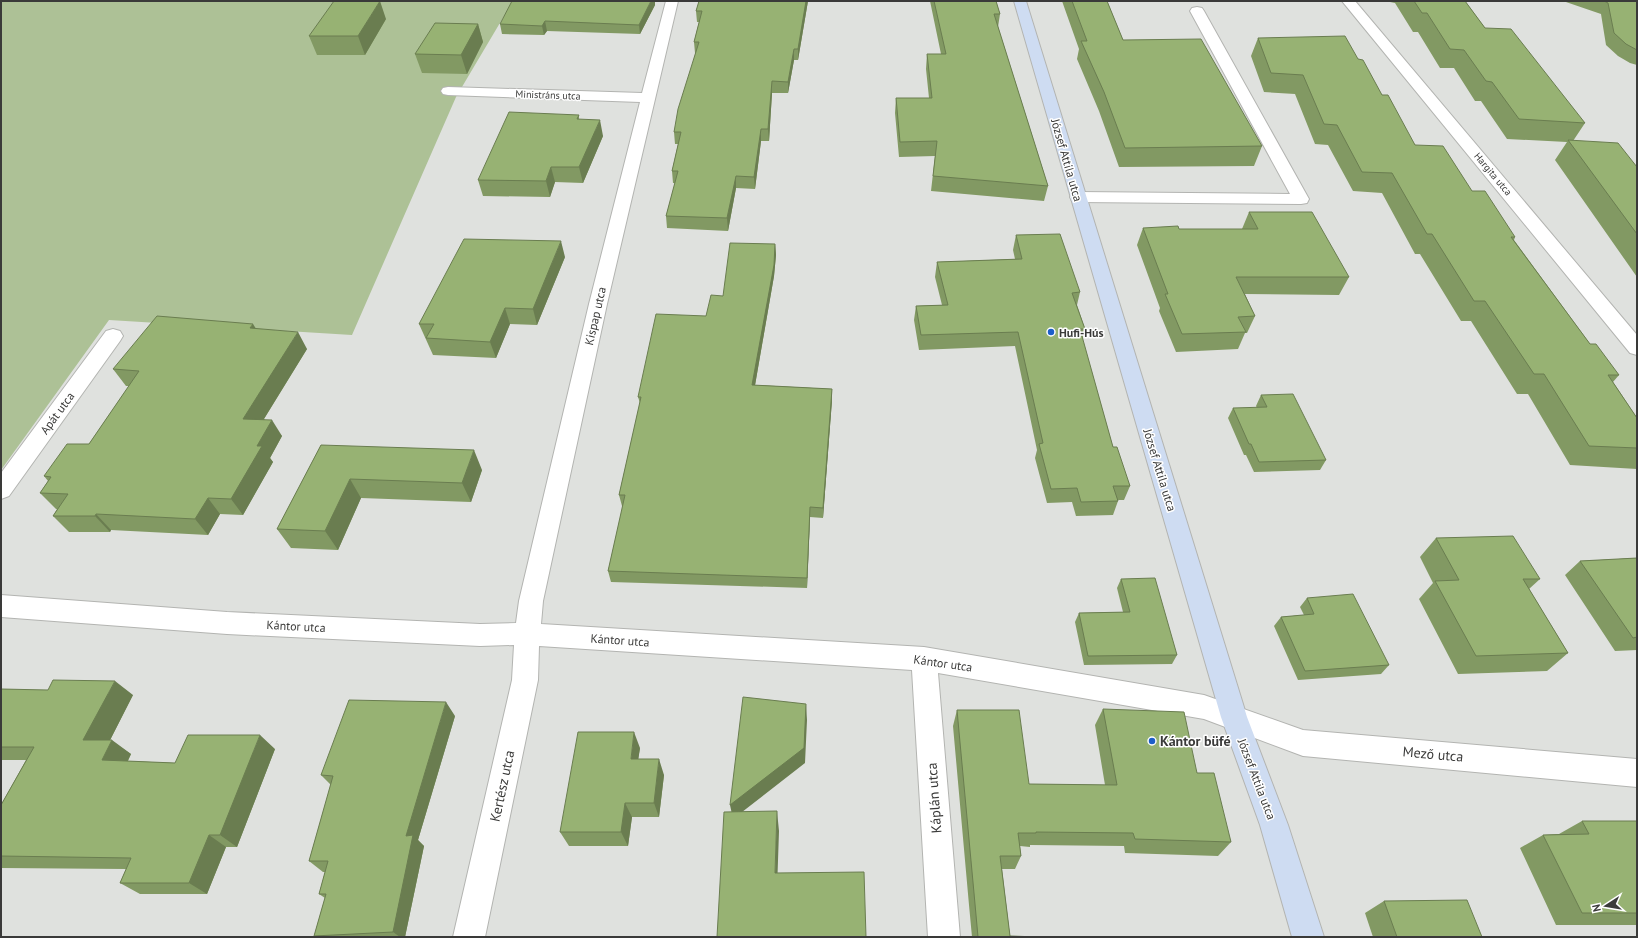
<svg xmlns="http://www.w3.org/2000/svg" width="1638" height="938" viewBox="0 0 1638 938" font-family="'PT Sans',sans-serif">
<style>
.green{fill:#adc196}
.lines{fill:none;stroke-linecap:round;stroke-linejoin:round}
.lane-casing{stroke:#b3b4b1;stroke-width:2}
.street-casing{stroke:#b3b4b1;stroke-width:2}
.secondary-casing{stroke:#b3b4b1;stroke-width:2}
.lane{fill:#fff;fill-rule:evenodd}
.street{fill:#fff;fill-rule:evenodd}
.secondary{fill:#cedcf2;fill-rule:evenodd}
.wall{fill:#829963}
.shaded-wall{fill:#6a7d50}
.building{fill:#97b273;stroke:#6a7d50}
.poi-dot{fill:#1c5ec9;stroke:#fff;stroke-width:1.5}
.labels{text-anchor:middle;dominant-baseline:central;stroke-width:3;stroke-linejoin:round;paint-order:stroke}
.far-street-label{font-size:10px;fill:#3a3a39;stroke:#fff}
.street-label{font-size:12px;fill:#3a3a39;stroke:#fff}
.poi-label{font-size:12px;font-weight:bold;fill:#3a3a39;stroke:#fff;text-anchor:start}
.near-poi-label{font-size:14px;font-weight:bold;fill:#3a3a39;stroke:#fff;text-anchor:start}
.near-street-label{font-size:14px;fill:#3a3a39;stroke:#fff}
</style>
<rect width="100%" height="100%" fill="#dfe1de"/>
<path class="green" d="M 1,1 L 513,1 L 456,97 L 352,335 L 109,320 L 1,470 Z"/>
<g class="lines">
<defs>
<path id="lane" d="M 1197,7 L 1202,8 L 1204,11 L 1309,199 L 1307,203 L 1301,204 L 1078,202 L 1072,201 L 1070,197 L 1072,193 L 1078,192 L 1290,194 L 1190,11 L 1192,8 Z"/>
<path id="street" d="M 666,1 L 678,1 L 607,304 L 543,601 L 541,624 L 924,647 L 1204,695 L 1303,730 L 1637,759 L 1637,787 L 1303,756 L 1204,719 L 938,673 L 960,937 L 928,937 L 912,670 L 539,646 L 538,680 L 485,937 L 453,937 L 512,680 L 514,645 L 480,646 L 227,634 L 1,617 L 1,595 L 227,612 L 480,624 L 516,623 L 519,601 L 589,304 L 640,102 L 448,95 L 443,94 L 441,91 L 443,88 L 448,87 L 642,93 Z
M 1342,1 L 1355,1 L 1637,335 L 1637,355 L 1630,353 Z
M 113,329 L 120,331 L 123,336 L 120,341 L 9,496 L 1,499 L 1,473 L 106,331 Z"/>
<path id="secondary" d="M 1014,1 L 1026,1 L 1247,717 L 1288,825 L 1324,937 L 1292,937 L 1260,825 L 1221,717 Z"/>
</defs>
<use href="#lane" class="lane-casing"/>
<use href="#street" class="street-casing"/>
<use href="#secondary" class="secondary-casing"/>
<use href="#lane" class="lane"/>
<use href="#street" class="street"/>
<use href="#secondary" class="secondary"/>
</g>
<path class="wall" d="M 699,1 L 808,1 L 798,60 L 794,60 L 788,93 L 772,93 L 769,141 L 761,141 L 755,189 L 736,188 L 728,231 L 667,228 L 666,216 L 675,183 L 673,183 L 672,171 L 678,144 L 675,144 L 674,132 L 696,53 L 695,53 L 694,42 L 699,22 L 697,22 L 696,11 Z
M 930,1 L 996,1 L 1000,14 L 998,27 L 1048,186 L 1044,201 L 931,191 L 935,156 L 899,157 L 895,113 L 896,98 L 929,98 L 926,69 L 927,54 L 941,54 Z
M 1062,1 L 1107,1 L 1123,40 L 1262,146 L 1254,166 L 1119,167 L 1099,111 L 1077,59 L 1079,49 Z
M 1389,1 L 1465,1 L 1485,28 L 1585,123 L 1573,141 L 1637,167 L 1637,277 L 1555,160 L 1567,142 L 1507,139 L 1481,101 L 1475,101 L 1454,68 L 1440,68 L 1418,32 L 1413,32 L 1395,3 L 1390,2 Z
M 1563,1 L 1637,1 L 1637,65 L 1630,63 L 1618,56 L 1606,45 L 1601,14 Z
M 655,5 L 640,34 L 547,31 L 544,35 L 502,34 L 500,24 Z
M 386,19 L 365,55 L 317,55 L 309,36 Z
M 478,24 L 483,42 L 467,74 L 422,73 L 415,54 Z
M 1258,38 L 1358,59 L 1415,145 L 1472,191 L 1515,237 L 1514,240 L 1590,344 L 1619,375 L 1613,382 L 1637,418 L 1637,469 L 1570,465 L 1528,394 L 1517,394 L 1471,321 L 1461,321 L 1420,254 L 1415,254 L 1382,193 L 1353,191 L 1328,145 L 1315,144 L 1295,94 L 1264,92 L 1251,56 Z
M 579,115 L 579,119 L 603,136 L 583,183 L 555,182 L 550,197 L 483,196 L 478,180 Z
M 1249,212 L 1349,277 L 1339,295 L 1245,294 L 1255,316 L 1247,333 L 1245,333 L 1238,349 L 1176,352 L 1159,311 L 1160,308 L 1137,245 L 1143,228 L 1179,229 L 1242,229 Z
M 1016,235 L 1080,292 L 1077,305 L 1085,329 L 1082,339 L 1113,447 L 1130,486 L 1124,500 L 1118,500 L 1118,501 L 1113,515 L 1076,516 L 1072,502 L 1047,503 L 1035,458 L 1037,450 L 1015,346 L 919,350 L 914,320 L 916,306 L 942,305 L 935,277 L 937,262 L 1015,259 L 1013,250 Z
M 775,244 L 776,255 L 774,276 L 755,385 L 832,389 L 832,400 L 823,518 L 810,517 L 807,588 L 611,582 L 608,571 L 623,506 L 622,506 L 619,495 L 640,403 L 638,397 L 723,296 Z
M 565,257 L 537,325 L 510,324 L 496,358 L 433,355 L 419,324 Z
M 256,329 L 307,349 L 264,419 L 282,436 L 270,458 L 273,462 L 243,515 L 220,514 L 208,535 L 111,530 L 110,532 L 69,532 L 53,516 L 57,509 L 56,509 L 40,493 L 48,481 L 44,476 L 89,444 L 129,386 L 126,386 L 113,369 Z
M 1261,395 L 1326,460 L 1320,470 L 1254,472 L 1246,455 L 1244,455 L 1228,418 L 1233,408 L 1257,408 L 1256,406 Z
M 321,445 L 482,470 L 471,502 L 361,498 L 338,550 L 291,548 L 277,529 Z
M 1436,538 L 1540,579 L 1529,589 L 1568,653 L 1547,671 L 1458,674 L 1419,599 L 1433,583 L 1420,557 Z
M 1637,558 L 1637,650 L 1615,651 L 1565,575 L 1580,561 Z
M 1121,579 L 1177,655 L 1172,664 L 1084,665 L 1075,622 L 1079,613 L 1123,612 L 1117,588 Z
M 1307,598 L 1389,665 L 1381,674 L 1298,680 L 1274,626 L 1281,617 L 1304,615 L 1300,607 Z
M 1,689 L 133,695 L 110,740 L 131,754 L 128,761 L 175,763 L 275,749 L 237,847 L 226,847 L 207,894 L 140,894 L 120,883 L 126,869 L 1,868 L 1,805 L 26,760 L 1,760 Z
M 1103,709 L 1197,773 L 1231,842 L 1218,856 L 1125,853 L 1124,846 L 1030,845 L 1030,847 L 1020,846 L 1021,856 L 1015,869 L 1002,869 L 1010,936 L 1039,937 L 972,937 L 969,905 L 953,726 L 957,710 L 1029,784 L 1105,785 L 1095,725 Z
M 455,716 L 418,840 L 424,846 L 405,937 L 316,937 L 314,936 L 325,898 L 319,894 L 325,872 L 323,872 L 309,861 L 331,785 L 321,775 Z
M 640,748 L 638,759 L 664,775 L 659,817 L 632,817 L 628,846 L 569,846 L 560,832 Z
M 1582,821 L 1637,821 L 1637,925 L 1556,925 L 1520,848 L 1543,835 L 1559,834 Z
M 1384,901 L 1482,937 L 1373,937 L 1365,913 Z"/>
<path class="shaded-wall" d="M 380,1 L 386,19 L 365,55 L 358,36 Z
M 651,1 L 655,1 L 655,5 L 640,34 L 639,25 Z
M 806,1 L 808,1 L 798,60 L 798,49 Z
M 545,21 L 547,31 L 544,35 L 542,26 Z
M 478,24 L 483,42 L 467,74 L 461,55 Z
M 794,49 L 794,60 L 788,93 L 788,82 Z
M 772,81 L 772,93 L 769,141 L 768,129 Z
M 600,120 L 603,136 L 583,183 L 579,167 Z
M 761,129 L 761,141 L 755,189 L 754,177 Z
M 551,167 L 555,182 L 550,197 L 546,181 Z
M 736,176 L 736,188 L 728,231 L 727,218 Z
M 561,241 L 565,257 L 537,325 L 533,309 Z
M 775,244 L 776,255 L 774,276 L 753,397 L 752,385 Z
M 505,308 L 510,324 L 496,358 L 490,342 Z
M 253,324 L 263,340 L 250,328 Z
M 298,332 L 307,349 L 254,435 L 243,419 Z
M 832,389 L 832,400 L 823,518 L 823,508 Z
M 272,420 L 282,436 L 270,458 L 273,462 L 243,515 L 231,499 L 257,446 Z
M 474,450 L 482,470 L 471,502 L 462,483 Z
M 350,479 L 361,498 L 338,550 L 325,531 Z
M 208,498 L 220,514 L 208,535 L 195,519 Z
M 810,507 L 810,517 L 807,588 L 807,578 Z
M 96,514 L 111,530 L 110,532 L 95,516 Z
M 115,681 L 133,695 L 103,754 L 83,740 Z
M 446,702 L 455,716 L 418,840 L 424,846 L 405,937 L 400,937 L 393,932 L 406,836 Z
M 806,704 L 807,720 L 805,763 L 733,819 L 730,805 Z
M 634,732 L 640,748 L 636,775 L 631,759 Z
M 260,735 L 275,749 L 237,847 L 220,835 Z
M 112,740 L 131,754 L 121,774 L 102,760 Z
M 659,759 L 664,775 L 659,817 L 654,803 Z
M 625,803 L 632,817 L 628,846 L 621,832 Z
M 777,811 L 779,831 L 777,890 L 775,873 Z
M 209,835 L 226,847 L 207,894 L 189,883 Z"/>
<path class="building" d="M 334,1 L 380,1 L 358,36 L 309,36 Z
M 512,1 L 651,1 L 639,25 L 545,21 L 542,26 L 500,24 Z
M 699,1 L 806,1 L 798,49 L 794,49 L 788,82 L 772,81 L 768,129 L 761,129 L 754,177 L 736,176 L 727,218 L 666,216 L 678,171 L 672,171 L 681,132 L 674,132 L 678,109 L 699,42 L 694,42 L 702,11 L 696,11 Z
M 934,1 L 996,1 L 1000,14 L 994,14 L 1048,186 L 933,176 L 937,141 L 900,142 L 896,98 L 932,98 L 927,54 L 946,54 Z
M 1072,1 L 1107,1 L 1123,40 L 1201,39 L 1262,146 L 1125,148 L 1104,92 L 1081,41 L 1087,41 Z
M 1414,1 L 1465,1 L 1485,28 L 1511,29 L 1585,123 L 1519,119 L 1492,82 L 1486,81 L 1464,50 L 1450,49 L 1427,13 L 1422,13 Z
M 1604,1 L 1637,1 L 1637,50 L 1626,44 L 1614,33 L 1608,3 Z
M 435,23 L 478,24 L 461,55 L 415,54 Z
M 1345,36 L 1358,59 L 1363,60 L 1382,95 L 1388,95 L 1415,145 L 1443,146 L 1472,191 L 1485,191 L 1515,237 L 1511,237 L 1590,344 L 1596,344 L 1619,375 L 1608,375 L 1637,418 L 1637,448 L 1589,446 L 1544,374 L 1534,374 L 1485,301 L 1474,301 L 1432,234 L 1427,234 L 1392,173 L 1362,172 L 1337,125 L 1324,124 L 1303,75 L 1271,73 L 1258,38 Z
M 509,112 L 579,115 L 577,119 L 600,120 L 579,167 L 551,167 L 546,181 L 478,180 Z
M 1568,140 L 1618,143 L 1637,167 L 1637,234 Z
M 1249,212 L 1312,212 L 1349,277 L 1236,277 L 1255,316 L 1238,317 L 1246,332 L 1182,334 L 1165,294 L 1168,294 L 1143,228 L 1178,226 L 1179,229 L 1258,229 Z
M 1060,234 L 1080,292 L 1072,293 L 1085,329 L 1080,329 L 1113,447 L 1117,447 L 1130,486 L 1113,486 L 1118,501 L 1081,502 L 1077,488 L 1051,489 L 1039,444 L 1043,443 L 1018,332 L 921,335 L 916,306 L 948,305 L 937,262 L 1022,259 L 1016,235 Z
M 464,239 L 561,241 L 533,309 L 505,308 L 490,342 L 426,338 L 434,324 L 419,324 Z
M 730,243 L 775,244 L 774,265 L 752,385 L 832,389 L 823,508 L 810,507 L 807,578 L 608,571 L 625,495 L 619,495 L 641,397 L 638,397 L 656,314 L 706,316 L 711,295 L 723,296 Z
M 157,316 L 253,324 L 250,328 L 298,332 L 243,419 L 272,420 L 257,446 L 262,446 L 231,499 L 208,498 L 195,519 L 96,514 L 95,516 L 53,516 L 68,494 L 40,493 L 51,477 L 44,476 L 67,444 L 89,444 L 139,371 L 113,369 Z
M 1293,394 L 1326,460 L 1259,462 L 1251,444 L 1249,444 L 1233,408 L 1267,407 L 1261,395 Z
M 321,445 L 474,450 L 462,483 L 350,479 L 325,531 L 277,529 Z
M 1513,536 L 1540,579 L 1523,579 L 1568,653 L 1476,656 L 1435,581 L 1459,580 L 1436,538 Z
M 1637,558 L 1637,637 L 1633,638 L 1580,561 Z
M 1155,578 L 1177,655 L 1088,656 L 1079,613 L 1130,612 L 1121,579 Z
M 1353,594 L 1389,665 L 1305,671 L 1281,617 L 1314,614 L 1307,598 Z
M 53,680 L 115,681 L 83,740 L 112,740 L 102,760 L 175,763 L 188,735 L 260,735 L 220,835 L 209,835 L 189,883 L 120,883 L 131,858 L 1,856 L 1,805 L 34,747 L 1,747 L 1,689 L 48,690 Z
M 743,697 L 806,704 L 804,748 L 730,805 Z
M 349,700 L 446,702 L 406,836 L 413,835 L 393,932 L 314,936 L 326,894 L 319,894 L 328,861 L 309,861 L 333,776 L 321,775 Z
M 1103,709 L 1184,712 L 1197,773 L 1214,773 L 1231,842 L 1135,839 L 1133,833 L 1036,832 L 1036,833 L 1018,833 L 1021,856 L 1000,856 L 1010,936 L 1039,937 L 978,937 L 974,893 L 957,710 L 1019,710 L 1029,784 L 1117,785 Z
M 578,732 L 634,732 L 631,759 L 659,759 L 654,803 L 625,803 L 621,832 L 560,832 Z
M 777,811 L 775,873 L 864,872 L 866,937 L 717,937 L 724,812 Z
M 1582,821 L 1637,821 L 1637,913 L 1582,913 L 1543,835 L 1589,834 Z
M 1467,900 L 1482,937 L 1397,937 L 1384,901 Z"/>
<g class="poi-dot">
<circle cx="1051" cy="332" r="4"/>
<circle cx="1152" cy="741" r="4"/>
</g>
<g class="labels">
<g class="far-street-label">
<text transform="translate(548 95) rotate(2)">Ministráns utca</text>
<text transform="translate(1493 174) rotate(50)">Hargita utca</text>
</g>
<g class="street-label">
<text transform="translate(1067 160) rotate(74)">József Attila utca</text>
<text transform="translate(595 316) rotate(-77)">Kispap utca</text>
<text transform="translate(57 413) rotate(-54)">Apát utca</text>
<text transform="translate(1160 470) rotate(73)">József Attila utca</text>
<text transform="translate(296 626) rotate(3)">Kántor utca</text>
<text transform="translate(620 640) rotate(4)">Kántor utca</text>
<text transform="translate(943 663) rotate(8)">Kántor utca</text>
<text transform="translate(1257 779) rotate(69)">József Attila utca</text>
</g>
<g class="poi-label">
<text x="1059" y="332">Hufi-Hús</text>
</g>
<g class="near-poi-label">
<text x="1160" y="741">Kántor büfé</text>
</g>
<g class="near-street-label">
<text transform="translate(1433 754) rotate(5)">Mező utca</text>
<text transform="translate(502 786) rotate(-78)">Kertész utca</text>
<text transform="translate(934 798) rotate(-94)">Káplán utca</text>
</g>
</g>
<rect width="1638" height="938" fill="none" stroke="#3a3a39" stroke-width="4"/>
<g transform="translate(1606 906) rotate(258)" stroke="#ffffff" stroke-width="3" paint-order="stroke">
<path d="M0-3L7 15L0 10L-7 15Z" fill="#3a3a39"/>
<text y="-6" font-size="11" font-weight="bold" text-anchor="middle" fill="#3a3a39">N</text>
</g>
</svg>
